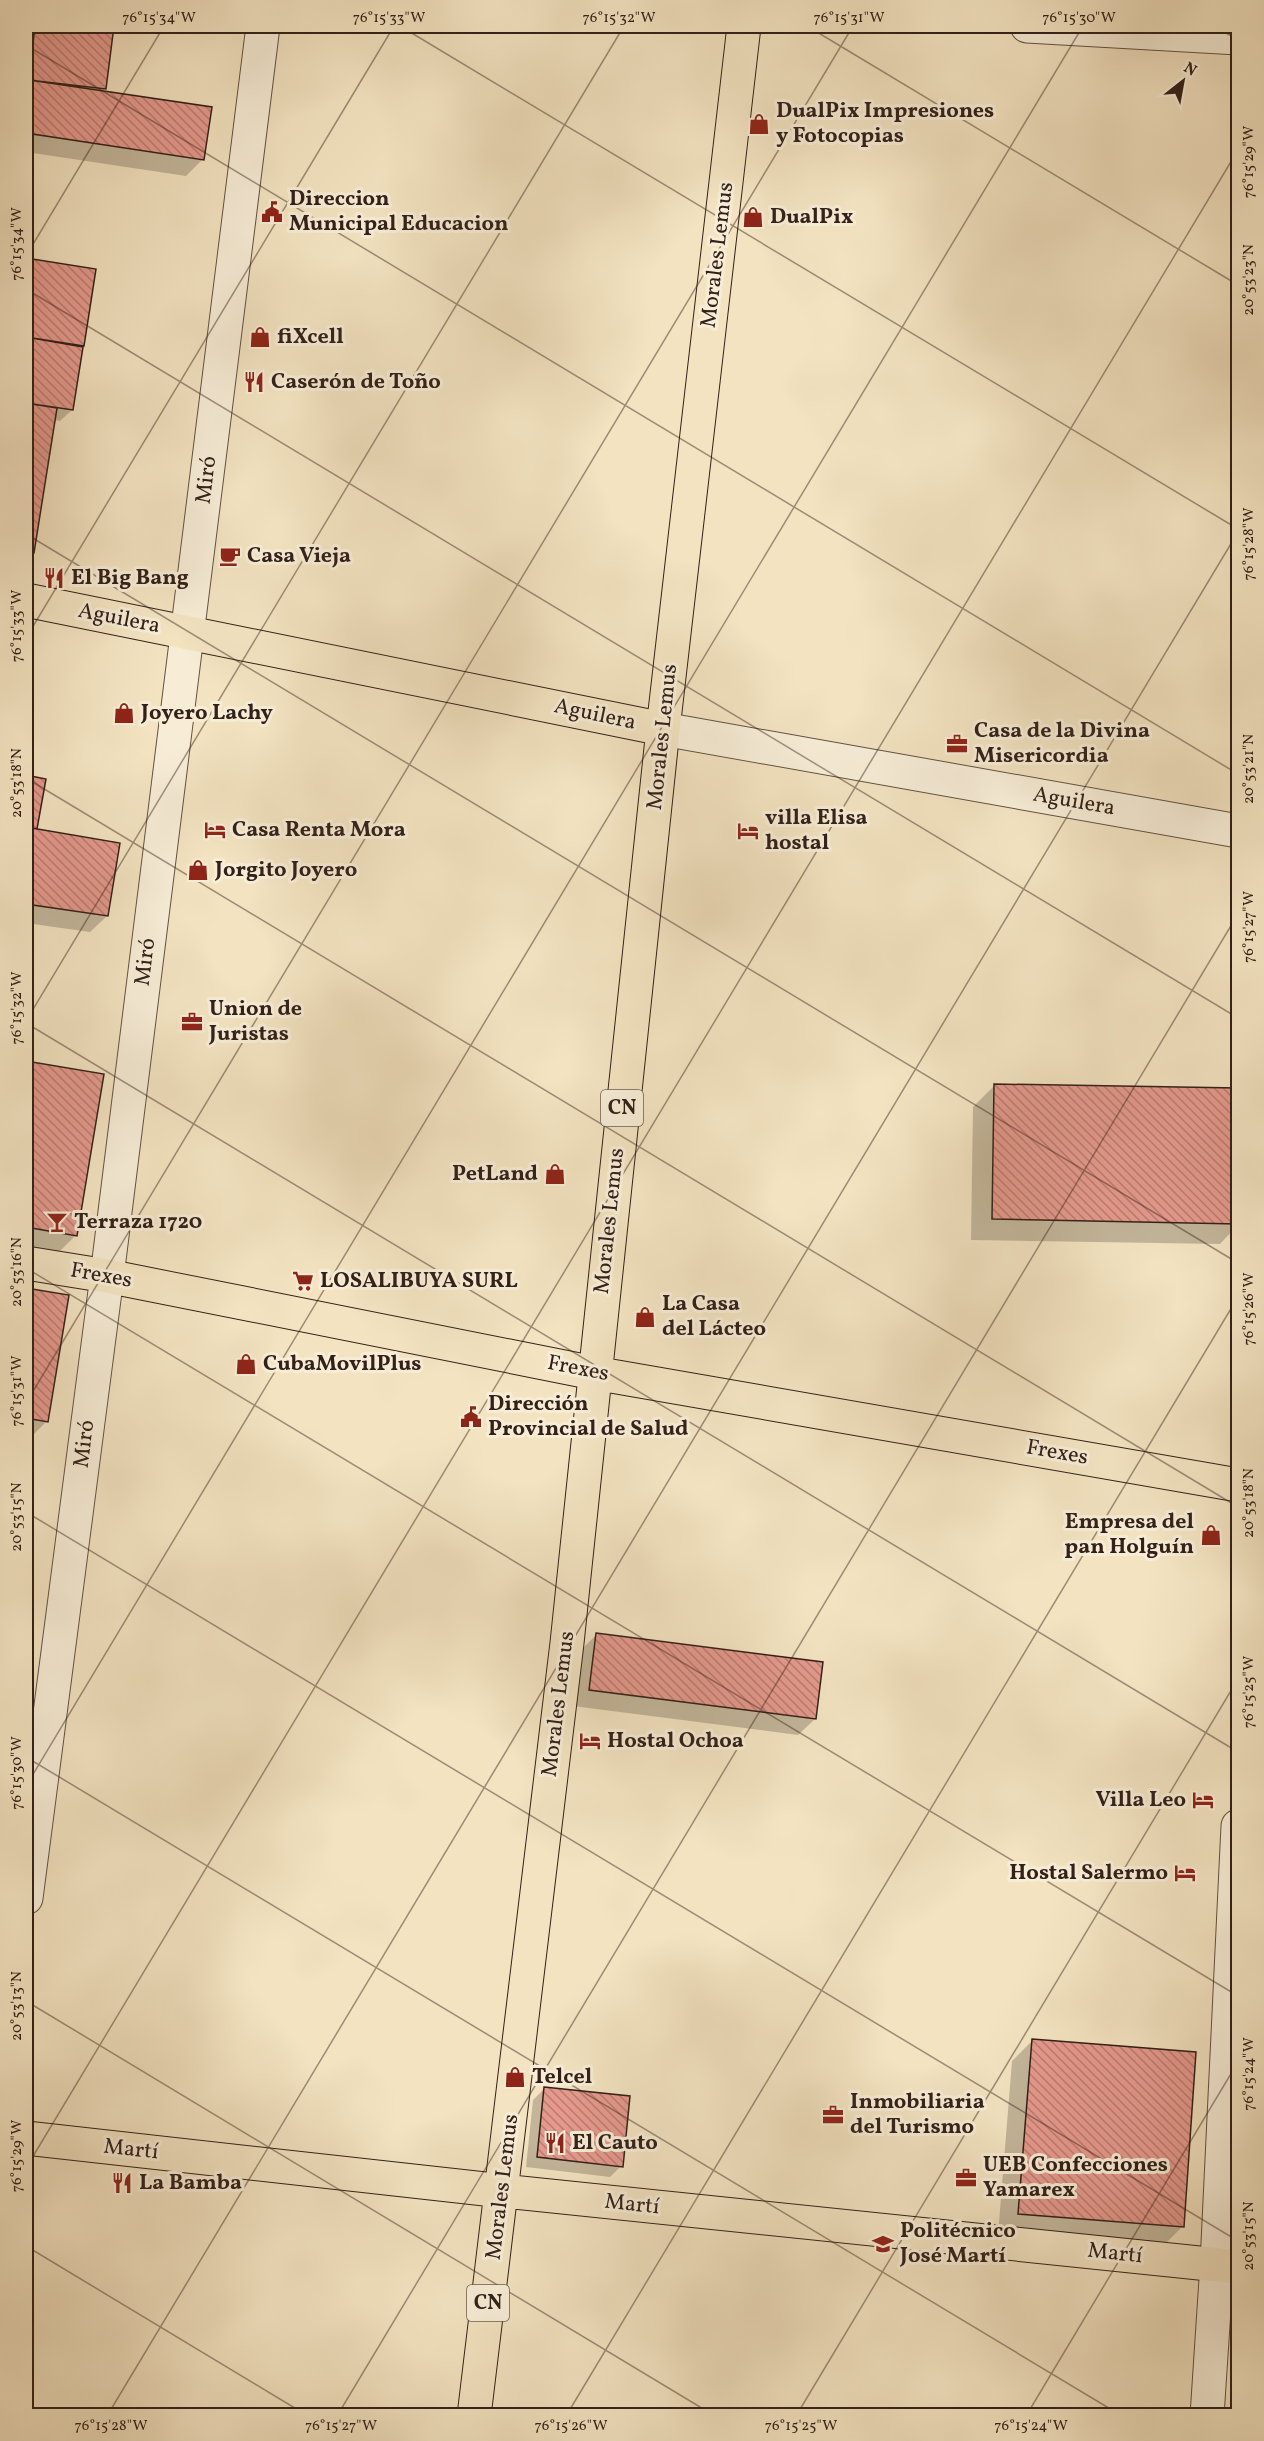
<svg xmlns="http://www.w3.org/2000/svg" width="1264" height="2441" viewBox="0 0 1264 2441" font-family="Vollkorn,serif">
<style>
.shadow{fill:#0003}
.building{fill:url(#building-back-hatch);stroke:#322019;stroke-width:1.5}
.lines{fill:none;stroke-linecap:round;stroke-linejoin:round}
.minor-casing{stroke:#625143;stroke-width:35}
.major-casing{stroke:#322019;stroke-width:35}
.minor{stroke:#f7edd7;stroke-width:33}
.major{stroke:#f3e3c1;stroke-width:33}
.ticks{fill:none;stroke:#322019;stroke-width:1.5;stroke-opacity:0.45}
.labels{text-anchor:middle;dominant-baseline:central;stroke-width:6;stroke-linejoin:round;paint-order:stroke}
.shield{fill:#f7edd7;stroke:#6d5e52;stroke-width:1.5}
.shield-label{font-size:21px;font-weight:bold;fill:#322019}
.poi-label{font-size:22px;font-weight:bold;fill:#322019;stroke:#f7edd7;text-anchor:start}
.street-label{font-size:22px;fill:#322019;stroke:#f7edd7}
.neatline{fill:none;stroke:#322019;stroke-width:2}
.ticks-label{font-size:15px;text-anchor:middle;fill:#322019}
</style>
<defs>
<pattern id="building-back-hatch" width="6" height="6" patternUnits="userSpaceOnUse" patternTransform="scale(1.5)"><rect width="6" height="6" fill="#e5998d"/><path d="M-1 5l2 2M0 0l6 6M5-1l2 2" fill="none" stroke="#ba7c72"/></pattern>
</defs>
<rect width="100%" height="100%" fill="#f3e3c1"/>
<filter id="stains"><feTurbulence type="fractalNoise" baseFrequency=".00333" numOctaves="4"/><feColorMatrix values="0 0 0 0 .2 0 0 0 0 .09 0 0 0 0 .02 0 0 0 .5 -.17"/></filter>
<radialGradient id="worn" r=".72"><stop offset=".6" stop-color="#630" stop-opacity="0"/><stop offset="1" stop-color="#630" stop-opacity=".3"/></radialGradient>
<path class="shadow" d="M 26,26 L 112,26 L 105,89 L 101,92 L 203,159 L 186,176 L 26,152 Z
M 26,259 L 95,271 L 72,410 L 60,421 L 54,420 L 32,552 L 26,559 Z
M 26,777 L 44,780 L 36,830 L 107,916 L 90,932 L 26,923 Z
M 26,1062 L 102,1075 L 76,1235 L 59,1252 L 26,1246 Z
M 994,1086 L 1238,1090 L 1238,1225 L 1220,1244 L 971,1240 L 973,1107 Z
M 26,1290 L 67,1297 L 47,1421 L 30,1438 L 26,1437 Z
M 596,1635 L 815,1719 L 798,1735 L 573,1706 L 580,1651 Z
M 1033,2040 L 1182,2227 L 1161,2248 L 998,2235 L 1012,2061 Z
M 545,2088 L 621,2166 L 610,2177 L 526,2167 L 533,2100 Z"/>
<path class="building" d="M 35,26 L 114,26 L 106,89 L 29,80 Z
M 29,80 L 212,107 L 204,160 L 26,133 Z
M 26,258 L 96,269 L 84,346 L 26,337 Z
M 26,337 L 83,347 L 73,410 L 26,403 Z
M 26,403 L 57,408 L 34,553 L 26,552 Z
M 26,775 L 46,779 L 37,829 L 26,827 Z
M 26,827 L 120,843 L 108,916 L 26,904 Z
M 26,1061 L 104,1074 L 77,1236 L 26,1227 Z
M 994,1084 L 1238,1088 L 1238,1224 L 992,1219 Z
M 26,1288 L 69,1295 L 48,1422 L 26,1418 Z
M 596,1633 L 823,1662 L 816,1719 L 589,1690 Z
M 1032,2039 L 1196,2052 L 1184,2227 L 1018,2214 Z
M 544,2087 L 630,2096 L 623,2167 L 537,2157 Z"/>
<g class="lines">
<defs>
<path id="minor" d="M 1027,26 L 1238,38
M 663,729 L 1238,831
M 26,1898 L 107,1276 L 263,26
M 1207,2416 L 1217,2264 L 1238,1826"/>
<path id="major" d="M 26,600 L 663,729
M 26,1263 L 107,1276 L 594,1373 L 1238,1485
M 26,2138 L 503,2191 L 1238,2267
M 474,2416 L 567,1643 L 663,729 L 744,26"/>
</defs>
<use href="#minor" class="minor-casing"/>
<use href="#major" class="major-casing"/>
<use href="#minor" class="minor"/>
<use href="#major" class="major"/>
</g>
<path class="ticks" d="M 400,26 L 1238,529M 807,26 L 1238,285M 1214,26 L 1238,40M 26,45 L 1238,774M 26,256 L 164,26M 26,289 L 1238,1018M 26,534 L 1238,1263M 26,638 L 394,26M 26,778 L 1238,1507M 26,1021 L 624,26M 26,1023 L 1238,1752M 26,1268 L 1238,1996M 26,1403 L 853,26M 26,1512 L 1238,2241M 26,1757 L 1122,2416M 26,1786 L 1083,26M 26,2001 L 715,2416M 26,2168 L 1238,150M 26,2246 L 308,2416M 107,2416 L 1238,532M 337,2416 L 1238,914M 566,2416 L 1238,1297M 796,2416 L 1238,1679M 1026,2416 L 1238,2062"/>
<defs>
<symbol id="shop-bare" viewBox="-9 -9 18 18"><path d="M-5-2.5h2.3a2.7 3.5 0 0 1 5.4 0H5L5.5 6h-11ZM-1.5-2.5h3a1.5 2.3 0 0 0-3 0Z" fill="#8f2418" stroke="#f7edd7" stroke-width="2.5" paint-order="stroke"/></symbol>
<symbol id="civic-bare" viewBox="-9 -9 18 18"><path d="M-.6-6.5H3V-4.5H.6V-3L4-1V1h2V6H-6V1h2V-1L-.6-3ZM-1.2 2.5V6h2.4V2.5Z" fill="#8f2418" stroke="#f7edd7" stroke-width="2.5" paint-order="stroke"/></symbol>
<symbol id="restaurant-bare" viewBox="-9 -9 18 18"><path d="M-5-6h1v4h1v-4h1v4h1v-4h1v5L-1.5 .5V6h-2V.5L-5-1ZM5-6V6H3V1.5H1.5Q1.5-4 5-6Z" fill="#8f2418" stroke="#f7edd7" stroke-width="2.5" paint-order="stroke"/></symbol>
<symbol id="cafe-bare" viewBox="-9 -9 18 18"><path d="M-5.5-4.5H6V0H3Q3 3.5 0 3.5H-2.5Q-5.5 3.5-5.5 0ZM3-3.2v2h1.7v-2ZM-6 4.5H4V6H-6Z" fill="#8f2418" stroke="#f7edd7" stroke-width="2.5" paint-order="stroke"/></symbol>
<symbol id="office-bare" viewBox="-9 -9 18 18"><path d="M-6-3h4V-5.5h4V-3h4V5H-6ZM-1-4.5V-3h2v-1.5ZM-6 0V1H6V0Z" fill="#8f2418" stroke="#f7edd7" stroke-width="2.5" paint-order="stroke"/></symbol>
<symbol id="hotel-bare" viewBox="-9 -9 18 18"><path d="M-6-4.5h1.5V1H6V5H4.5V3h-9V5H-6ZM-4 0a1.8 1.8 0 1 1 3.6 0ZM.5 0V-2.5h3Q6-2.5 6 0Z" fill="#8f2418" stroke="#f7edd7" stroke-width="2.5" paint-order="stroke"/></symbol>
<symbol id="bar-bare" viewBox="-9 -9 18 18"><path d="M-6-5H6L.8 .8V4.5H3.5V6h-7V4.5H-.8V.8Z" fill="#8f2418" stroke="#f7edd7" stroke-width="2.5" paint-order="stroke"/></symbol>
<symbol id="supermarket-bare" viewBox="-9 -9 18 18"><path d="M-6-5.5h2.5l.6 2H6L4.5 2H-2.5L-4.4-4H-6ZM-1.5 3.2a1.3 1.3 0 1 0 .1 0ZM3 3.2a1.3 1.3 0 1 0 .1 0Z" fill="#8f2418" stroke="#f7edd7" stroke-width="2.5" paint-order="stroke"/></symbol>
<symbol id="school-bare" viewBox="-9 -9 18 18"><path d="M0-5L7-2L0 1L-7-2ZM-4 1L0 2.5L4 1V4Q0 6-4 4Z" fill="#8f2418" stroke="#f7edd7" stroke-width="2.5" paint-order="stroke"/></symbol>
</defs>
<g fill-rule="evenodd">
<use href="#shop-bare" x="744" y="109" width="30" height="30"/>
<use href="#civic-bare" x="257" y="197" width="30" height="30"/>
<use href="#shop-bare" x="738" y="202" width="30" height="30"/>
<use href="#shop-bare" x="245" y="322" width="30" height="30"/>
<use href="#restaurant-bare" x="239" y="367" width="30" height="30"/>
<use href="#cafe-bare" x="215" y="541" width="30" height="30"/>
<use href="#restaurant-bare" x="39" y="563" width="30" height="30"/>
<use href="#shop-bare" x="109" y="698" width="30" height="30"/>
<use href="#office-bare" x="942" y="729" width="30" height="30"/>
<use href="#hotel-bare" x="200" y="815" width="30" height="30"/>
<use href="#hotel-bare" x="733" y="816" width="30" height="30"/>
<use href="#shop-bare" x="183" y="855" width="30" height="30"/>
<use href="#office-bare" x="177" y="1007" width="30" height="30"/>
<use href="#shop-bare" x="540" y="1159" width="30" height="30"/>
<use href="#bar-bare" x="42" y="1207" width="30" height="30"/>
<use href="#supermarket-bare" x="288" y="1266" width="30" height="30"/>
<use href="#shop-bare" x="630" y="1302" width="30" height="30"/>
<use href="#shop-bare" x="231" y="1349" width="30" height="30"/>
<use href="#civic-bare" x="456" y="1402" width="30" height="30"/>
<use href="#shop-bare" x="1196" y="1520" width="30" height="30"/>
<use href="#hotel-bare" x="575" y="1726" width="30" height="30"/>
<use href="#hotel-bare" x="1188" y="1785" width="30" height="30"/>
<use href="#hotel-bare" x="1170" y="1858" width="30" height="30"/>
<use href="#shop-bare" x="500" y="2062" width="30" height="30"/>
<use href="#office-bare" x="818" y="2100" width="30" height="30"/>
<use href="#restaurant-bare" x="540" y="2128" width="30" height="30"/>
<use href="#office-bare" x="951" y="2163" width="30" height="30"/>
<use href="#restaurant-bare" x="107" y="2168" width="30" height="30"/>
<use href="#school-bare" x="868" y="2229" width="30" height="30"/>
</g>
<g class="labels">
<g class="shield">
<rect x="601" y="1090" width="42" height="36" rx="4.5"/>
<rect x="467" y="2285" width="42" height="36" rx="4.5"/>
</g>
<g class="shield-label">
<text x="622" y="1108">CN</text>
<text x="488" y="2303">CN</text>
</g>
<g class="poi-label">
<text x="776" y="111">DualPix Impresiones<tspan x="776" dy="25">y Fotocopias</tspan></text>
<text x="289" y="199">Direccion<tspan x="289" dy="25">Municipal Educacion</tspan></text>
<text x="770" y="217">DualPix</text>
<text x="277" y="337">fiXcell</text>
<text x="271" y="382">Caserón de Toño</text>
<text x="247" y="556">Casa Vieja</text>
<text x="71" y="578">El Big Bang</text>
<text x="141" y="713">Joyero Lachy</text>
<text x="974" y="731">Casa de la Divina<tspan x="974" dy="25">Misericordia</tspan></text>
<text x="765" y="818">villa Elisa<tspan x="765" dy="25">hostal</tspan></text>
<text x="232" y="830">Casa Renta Mora</text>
<text x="215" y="870">Jorgito Joyero</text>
<text x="209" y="1009">Union de<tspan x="209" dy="25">Juristas</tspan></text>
<text x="538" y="1174" text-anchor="end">PetLand</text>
<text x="74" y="1222">Terraza 1720</text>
<text x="320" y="1281">LOSALIBUYA SURL</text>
<text x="662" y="1304">La Casa<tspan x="662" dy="25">del Lácteo</tspan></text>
<text x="263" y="1364">CubaMovilPlus</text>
<text x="488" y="1404">Dirección<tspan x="488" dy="25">Provincial de Salud</tspan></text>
<text x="1194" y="1522" text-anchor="end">Empresa del<tspan x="1194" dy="25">pan Holguín</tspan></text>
<text x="607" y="1741">Hostal Ochoa</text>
<text x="1186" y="1800" text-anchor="end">Villa Leo</text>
<text x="1168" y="1873" text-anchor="end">Hostal Salermo</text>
<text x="532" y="2077">Telcel</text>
<text x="850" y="2102">Inmobiliaria<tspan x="850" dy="25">del Turismo</tspan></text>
<text x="572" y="2143">El Cauto</text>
<text x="983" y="2165">UEB Confecciones<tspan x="983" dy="25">Yamarex</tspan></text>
<text x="139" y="2183">La Bamba</text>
<text x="900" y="2231">Politécnico<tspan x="900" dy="25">José Martí</tspan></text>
</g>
<g class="street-label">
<text transform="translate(718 255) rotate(-83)">Morales Lemus</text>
<text transform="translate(207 480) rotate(-83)">Miró</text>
<text transform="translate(119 619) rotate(11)">Aguilera</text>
<text transform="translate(595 715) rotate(12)">Aguilera</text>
<text transform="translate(663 737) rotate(-84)">Morales Lemus</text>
<text transform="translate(1074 802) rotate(10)">Aguilera</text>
<text transform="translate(146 962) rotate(-83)">Miró</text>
<text transform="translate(610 1221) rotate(-84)">Morales Lemus</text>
<text transform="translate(101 1276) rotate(10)">Frexes</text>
<text transform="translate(578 1369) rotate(11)">Frexes</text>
<text transform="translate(85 1444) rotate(-83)">Miró</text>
<text transform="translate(1057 1453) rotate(10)">Frexes</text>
<text transform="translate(559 1704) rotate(-83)">Morales Lemus</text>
<text transform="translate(131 2150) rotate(6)">Martí</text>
<text transform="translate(503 2187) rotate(-83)">Morales Lemus</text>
<text transform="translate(632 2205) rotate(6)">Martí</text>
<text transform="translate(1115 2254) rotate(6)">Martí</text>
</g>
</g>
<rect width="1264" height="2441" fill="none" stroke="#f3e3c1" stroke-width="66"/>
<g transform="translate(1183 81) rotate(31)" stroke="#f7edd7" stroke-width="4.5" paint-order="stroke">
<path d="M0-4.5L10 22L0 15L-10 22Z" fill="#322019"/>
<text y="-9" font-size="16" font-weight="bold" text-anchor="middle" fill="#322019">N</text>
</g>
<rect x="33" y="33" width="1198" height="2375" class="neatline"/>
<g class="ticks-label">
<text x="159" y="22">76°15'34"W</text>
<text x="389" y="22">76°15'33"W</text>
<text x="619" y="22">76°15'32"W</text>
<text x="849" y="22">76°15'31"W</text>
<text x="1079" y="22">76°15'30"W</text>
<text transform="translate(1248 162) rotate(-90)" y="5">76°15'29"W</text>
<text transform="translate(16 244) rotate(-90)" y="5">76°15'34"W</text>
<text transform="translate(1248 280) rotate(-90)" y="5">20°53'23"N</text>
<text transform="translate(1248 544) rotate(-90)" y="5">76°15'28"W</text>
<text transform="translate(16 626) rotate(-90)" y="5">76°15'33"W</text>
<text transform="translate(1248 769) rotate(-90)" y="5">20°53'21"N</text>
<text transform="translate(16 783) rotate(-90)" y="5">20°53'18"N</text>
<text transform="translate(1248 927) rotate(-90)" y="5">76°15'27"W</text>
<text transform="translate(16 1008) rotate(-90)" y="5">76°15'32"W</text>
<text transform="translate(16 1272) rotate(-90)" y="5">20°53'16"N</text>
<text transform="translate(1248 1309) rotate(-90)" y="5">76°15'26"W</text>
<text transform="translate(16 1391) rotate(-90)" y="5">76°15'31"W</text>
<text transform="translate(1248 1503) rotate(-90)" y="5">20°53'18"N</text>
<text transform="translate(16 1517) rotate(-90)" y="5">20°53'15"N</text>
<text transform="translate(1248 1692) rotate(-90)" y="5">76°15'25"W</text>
<text transform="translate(16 1773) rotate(-90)" y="5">76°15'30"W</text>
<text transform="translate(16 2006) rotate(-90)" y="5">20°53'13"N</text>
<text transform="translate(1248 2074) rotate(-90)" y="5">76°15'24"W</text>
<text transform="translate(16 2156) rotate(-90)" y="5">76°15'29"W</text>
<text transform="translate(1248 2236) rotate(-90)" y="5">20°53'15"N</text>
<text x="111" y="2430">76°15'28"W</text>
<text x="341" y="2430">76°15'27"W</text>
<text x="571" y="2430">76°15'26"W</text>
<text x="801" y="2430">76°15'25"W</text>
<text x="1031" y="2430">76°15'24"W</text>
</g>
<rect width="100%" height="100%" filter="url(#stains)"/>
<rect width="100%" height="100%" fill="url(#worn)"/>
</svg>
